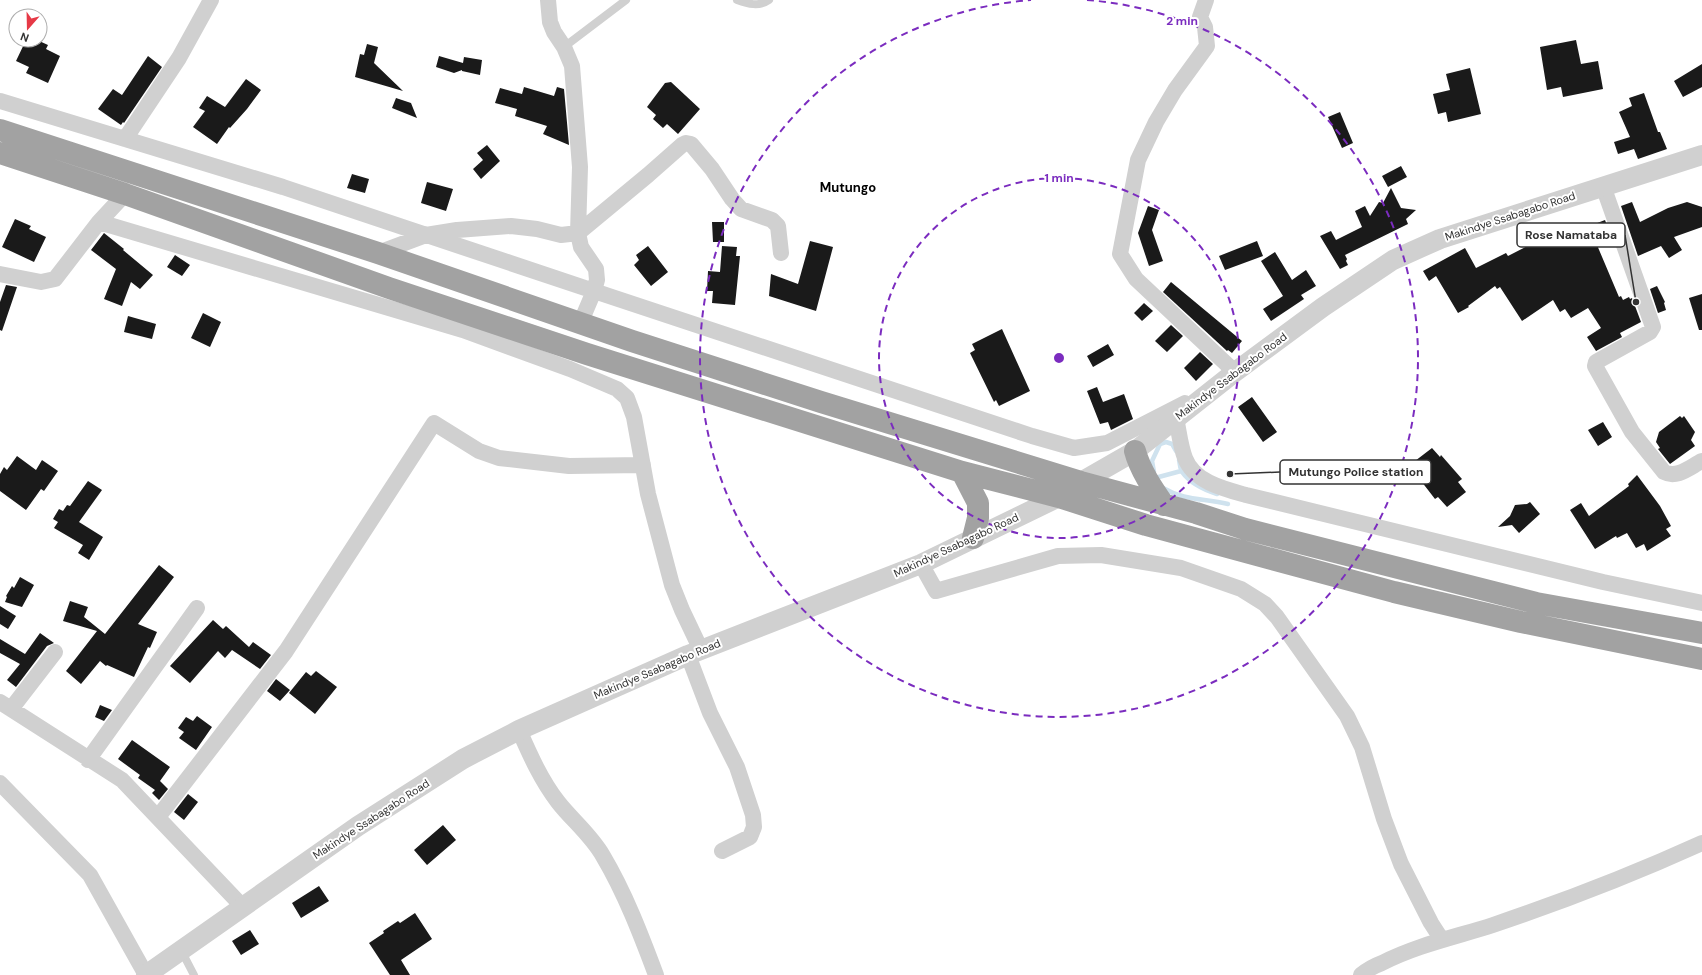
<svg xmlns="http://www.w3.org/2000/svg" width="1702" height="975" viewBox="0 0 1702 975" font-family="'DM Sans',sans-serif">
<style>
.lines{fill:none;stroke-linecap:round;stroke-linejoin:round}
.stream{stroke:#cfe2ee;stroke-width:4.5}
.building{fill:#1a1a1a}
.service{stroke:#d0d0d0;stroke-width:8}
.minor{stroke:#d0d0d0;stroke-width:16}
.tertiary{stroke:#d0d0d0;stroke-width:20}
.trunk{stroke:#a2a2a2;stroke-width:22}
.ring{fill:none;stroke:#7b2cbf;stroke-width:2;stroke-dasharray:7 5}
.labels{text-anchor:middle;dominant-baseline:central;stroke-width:4;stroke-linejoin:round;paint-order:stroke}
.street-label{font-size:11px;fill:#333;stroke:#fff}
.quarter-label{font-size:13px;font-weight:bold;fill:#000;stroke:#fff}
.centre{fill:#7b2cbf;stroke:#fff;stroke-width:2}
.ring-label{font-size:12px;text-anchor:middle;font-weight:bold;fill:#7b2cbf;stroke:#fff;stroke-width:4;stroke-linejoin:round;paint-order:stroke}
.leader{fill:none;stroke:#333;stroke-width:1.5}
.callout-dot{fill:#333;stroke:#fff;stroke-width:1.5}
.callout{fill:#fff;stroke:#333;stroke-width:1.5}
.callout-label{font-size:12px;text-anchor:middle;font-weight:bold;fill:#333}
</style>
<rect width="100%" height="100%" fill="#fff"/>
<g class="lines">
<path class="stream" d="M 1179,460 C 1180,464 1180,469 1182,472 C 1190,483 1204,490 1217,494
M 1154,472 L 1152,461 L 1160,444 L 1166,442 L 1172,444 L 1176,451
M 1155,478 L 1181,471
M 1163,488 C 1185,501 1204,498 1228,504"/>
</g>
<path class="building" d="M 26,40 L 37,40 L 48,45 L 46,49 L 60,56 L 48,83 L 26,73 L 29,67 L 16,61 Z
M 1576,40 L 1581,64 L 1598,61 L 1603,89 L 1563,97 L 1561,87 L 1547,90 L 1540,47 Z
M 367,44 L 378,47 L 374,63 L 403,91 L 355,77 L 360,54 L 364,55 Z
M 148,56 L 162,67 L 124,123 L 123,122 L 121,125 L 98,109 L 113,89 L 122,95 Z
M 439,56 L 463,63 L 464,57 L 482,60 L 480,75 L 462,71 L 462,70 L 454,73 L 436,67 Z
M 1702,64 L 1702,87 L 1683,97 L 1674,81 Z
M 1470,68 L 1481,114 L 1448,122 L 1446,112 L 1438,114 L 1433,94 L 1450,90 L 1446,74 Z
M 246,79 L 261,90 L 247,109 L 230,128 L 229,127 L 217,144 L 193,127 L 205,111 L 199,108 L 207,96 L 225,107 Z
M 671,82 L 700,109 L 678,134 L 667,124 L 663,128 L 653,119 L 656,115 L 647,107 L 665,83 Z
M 524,87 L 554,96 L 557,87 L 564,89 L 569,145 L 543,134 L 547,126 L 515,116 L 517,109 L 495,103 L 500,88 L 522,94 Z
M 1644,93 L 1658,132 L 1660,132 L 1667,149 L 1638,159 L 1634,149 L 1618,154 L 1614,142 L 1630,137 L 1619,112 L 1632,106 L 1629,98 Z
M 396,98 L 411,103 L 417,118 L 392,108 Z
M 1340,112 L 1353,143 L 1342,148 L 1328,117 Z
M 487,145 L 500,161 L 481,179 L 473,169 L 483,160 L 477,153 Z
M 1401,166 L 1407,177 L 1388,187 L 1382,176 Z
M 352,174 L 369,179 L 365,193 L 347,188 Z
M 427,182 L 453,189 L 446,211 L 421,203 Z
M 1391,188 L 1401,208 L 1416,210 L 1406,219 L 1408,224 L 1345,255 L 1347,259 L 1346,261 L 1348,265 L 1340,269 L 1320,236 L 1331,231 L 1336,240 L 1362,227 L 1355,211 L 1365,206 L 1370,216 L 1379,202 L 1383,203 Z
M 1632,202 L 1640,222 L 1668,208 L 1687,202 L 1702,207 L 1702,227 L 1674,237 L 1682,250 L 1669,258 L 1661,246 L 1638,256 L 1621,206 Z
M 1148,206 L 1159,210 L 1152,230 L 1163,261 L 1149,266 L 1138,233 Z
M 15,219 L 31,226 L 29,229 L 46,237 L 34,262 L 2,247 Z
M 1605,220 L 1612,239 L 1597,245 L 1619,297 L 1621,296 L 1623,300 L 1629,297 L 1630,299 L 1632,298 L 1641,322 L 1620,333 L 1622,337 L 1596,351 L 1587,337 L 1601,328 L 1588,308 L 1571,318 L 1565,309 L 1560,312 L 1553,300 L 1522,321 L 1500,287 L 1497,289 L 1495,286 L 1468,306 L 1469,307 L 1458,313 L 1436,276 L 1429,281 L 1423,271 L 1465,248 L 1476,268 L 1506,253 L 1508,256 L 1555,232 L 1561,244 L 1588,231 L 1587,227 Z
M 712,222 L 724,222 L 724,242 L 713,242 Z
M 104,233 L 124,249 L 123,250 L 153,275 L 140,289 L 131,282 L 122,306 L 104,299 L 116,269 L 91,250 Z
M 810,241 L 833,247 L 816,311 L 769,296 L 771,274 L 798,284 Z
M 1257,241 L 1263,256 L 1225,270 L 1219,256 Z
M 648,246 L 668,272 L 651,286 L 634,265 L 639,260 L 636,255 Z
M 722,246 L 737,247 L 736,256 L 740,256 L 735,305 L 712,303 L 713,291 L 707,291 L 708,271 L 720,272 Z
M 1275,252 L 1292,280 L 1306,270 L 1316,286 L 1301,295 L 1304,299 L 1271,321 L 1263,309 L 1283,296 L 1261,261 Z
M 175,255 L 190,265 L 182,276 L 167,267 Z
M 1171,282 L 1242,341 L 1232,353 L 1228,350 L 1227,351 L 1163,292 Z
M 6,285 L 17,287 L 2,331 L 0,330 L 0,302 Z
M 1657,286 L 1665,302 L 1664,303 L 1666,310 L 1658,313 L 1650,289 Z
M 1702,294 L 1702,330 L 1699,330 L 1689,298 Z
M 1144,303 L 1153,311 L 1142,321 L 1134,313 Z
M 203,313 L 221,322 L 210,347 L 191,338 Z
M 128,316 L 156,324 L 152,339 L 124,332 Z
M 1171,325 L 1183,336 L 1167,352 L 1155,341 Z
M 1002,329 L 1030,391 L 999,406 L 996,400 L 994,402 L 970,353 L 975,350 L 972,344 Z
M 1108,344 L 1114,355 L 1093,367 L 1087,356 Z
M 1200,352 L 1213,364 L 1196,381 L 1184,368 Z
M 1097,387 L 1103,402 L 1124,394 L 1133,419 L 1111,430 L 1108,422 L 1100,424 L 1087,391 Z
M 1252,397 L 1277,432 L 1263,442 L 1238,407 Z
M 1680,416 L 1682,418 L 1684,416 L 1695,432 L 1691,440 L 1695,446 L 1670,464 L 1658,449 L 1660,448 L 1656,442 L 1659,432 Z
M 1603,422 L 1612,437 L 1598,446 L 1588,430 Z
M 1432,448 L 1440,457 L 1441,455 L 1462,479 L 1458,482 L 1466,492 L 1447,507 L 1438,497 L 1435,499 L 1418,477 L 1422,474 L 1416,467 L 1419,465 L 1415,461 Z
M 17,456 L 36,470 L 42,460 L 58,471 L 44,491 L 41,489 L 26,510 L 0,491 L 0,474 L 4,467 L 7,470 Z
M 1295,463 L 1302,475 L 1288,483 L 1280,471 Z
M 1637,475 L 1660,506 L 1671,526 L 1666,529 L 1671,536 L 1647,551 L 1644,544 L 1636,548 L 1627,533 L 1617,538 L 1616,536 L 1595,549 L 1570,510 L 1581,503 L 1589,516 L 1629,486 L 1628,484 Z
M 88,481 L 102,490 L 79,522 L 103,537 L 89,560 L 78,553 L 83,545 L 54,528 L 58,522 L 53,519 L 59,509 L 63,511 L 67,505 L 70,506 Z
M 1530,502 L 1540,514 L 1519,533 L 1512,525 L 1498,527 L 1510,516 L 1515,505 L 1527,504 Z
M 159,565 L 174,577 L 138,624 L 157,632 L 150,648 L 148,647 L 134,677 L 107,665 L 106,666 L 100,661 L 81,684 L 66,671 L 97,631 L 63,621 L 70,601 L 88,607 L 84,617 L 105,634 Z
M 20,577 L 34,585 L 22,607 L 5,602 L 7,597 L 6,596 L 12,586 L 14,588 Z
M 0,606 L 16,616 L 8,629 L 0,624 Z
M 213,620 L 223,629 L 226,626 L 249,647 L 253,642 L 271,655 L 260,669 L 232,650 L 225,658 L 218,651 L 190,683 L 170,666 Z
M 40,633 L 54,643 L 47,646 L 16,687 L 7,680 L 20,664 L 0,653 L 0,639 L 25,654 Z
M 316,671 L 337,687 L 315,714 L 289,693 L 306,672 L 311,676 Z
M 276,679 L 290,690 L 280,701 L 267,691 Z
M 100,705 L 112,710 L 104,721 L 95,717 Z
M 197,716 L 212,727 L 196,750 L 179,738 L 184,732 L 178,728 L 186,717 L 193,721 Z
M 132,740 L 170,767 L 160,781 L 168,789 L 159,800 L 152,793 L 155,790 L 138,778 L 140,775 L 118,759 Z
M 188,794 L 198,802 L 184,820 L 174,812 Z
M 443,825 L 456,840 L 427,865 L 414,850 Z
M 319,886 L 329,901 L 301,918 L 292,903 Z
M 415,913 L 432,939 L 401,960 L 410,975 L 390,975 L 369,943 L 384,933 L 383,931 L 398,921 L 400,923 Z
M 250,930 L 259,944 L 241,955 L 232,941 Z"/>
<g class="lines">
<path class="service" d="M 737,0 C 748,4 759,7 769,0
M 564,47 L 626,0
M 181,950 L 194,975"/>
<path class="minor" d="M 548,0 L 550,22 L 554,32 L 564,47 L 572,66 L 580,167 L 578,233 L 581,247 L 596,269 L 597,280 L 594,291 L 580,324
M 1206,0 L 1200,17 L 1205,27 L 1207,46 L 1175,90 L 1156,122 L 1138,160 L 1120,254 L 1136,279 L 1235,372
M 0,101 L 283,187 L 612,297 L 1032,436 L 1074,448 L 1107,443 L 1185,403
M 125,139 L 179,58 L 211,0
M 1603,186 L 1653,327 L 1650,332 L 1596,362 L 1595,366 L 1632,432 L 1664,472 C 1677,479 1690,467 1702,461
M 99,222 L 463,330 L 570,369 L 617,389 L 627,398 L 634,417 L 648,494 L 672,585 L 682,610 L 701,650
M 378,253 L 426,235 L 457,230 L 511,226 L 537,229 L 561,235 L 578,233 L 648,175 L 682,145 L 686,143 L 691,144 L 712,169 L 732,199 L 741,209 L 772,220 L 778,226 L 781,253
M 0,274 L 41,282 L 55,279 L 99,222 L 125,194
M 1176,418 C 1179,431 1180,445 1185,458 C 1194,482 1224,489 1246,495 L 1603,582 L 1702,603
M 921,564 L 936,591 L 1058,556 L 1101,555 L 1181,568 L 1241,589 L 1265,604 L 1277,617 L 1347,716 L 1362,747 L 1384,819 L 1401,864 L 1431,923 L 1442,940
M 688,655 L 710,713 L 737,767 L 753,815 L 754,827 L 750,837 L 722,851
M 0,702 L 122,780 L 242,906
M 11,709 L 55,652
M 519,730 C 530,755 541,780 558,802 C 572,820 591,835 603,856 C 625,893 641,935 656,975
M 88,760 L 197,608
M 0,783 L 90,875 L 146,975
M 158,817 L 286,651 L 434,423 L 479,451 L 499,458 L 569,466 L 643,465
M 1361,975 C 1367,970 1374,966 1382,963 C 1417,945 1456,937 1493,925 C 1564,901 1634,874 1702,843"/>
<path class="tertiary" d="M 146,975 L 358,826 L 463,759 L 519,730 L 688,655 L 921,564 L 1059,497 L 1081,482 L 1135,451 L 1235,372 L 1323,307 L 1393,260 L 1440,239 L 1702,155"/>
<path class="trunk" d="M 0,130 L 378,253 L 632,341 L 821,402 L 1081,482 L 1196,513 L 1245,529 L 1536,603 L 1702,633
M 0,153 L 125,194 L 389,288 L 587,354 L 962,472 L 1059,497 L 1146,525 L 1394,592 L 1521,622 L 1702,659
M 1135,451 C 1140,470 1153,489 1164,505
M 962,472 L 978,503 L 978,518 L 973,538"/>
</g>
<g class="ring">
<circle cx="1059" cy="358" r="180"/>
<path d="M1087 0A359 359 0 1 1 1031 0"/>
</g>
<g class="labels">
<g class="street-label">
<text transform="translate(1510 216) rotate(-18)">Makindye Ssabagabo Road</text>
<text transform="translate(1231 376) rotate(-37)">Makindye Ssabagabo Road</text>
<text transform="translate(956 545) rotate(-25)">Makindye Ssabagabo Road</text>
<text transform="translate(657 669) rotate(-23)">Makindye Ssabagabo Road</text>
<text transform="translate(371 819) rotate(-33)">Makindye Ssabagabo Road</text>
</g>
<g class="quarter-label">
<text x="848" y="187">Mutungo</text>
</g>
</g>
<circle cx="1059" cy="358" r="6" class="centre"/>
<g class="ring-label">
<text x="1182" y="25">2 min</text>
<text x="1059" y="182">1 min</text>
</g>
<path class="leader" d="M1636 302L1625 235M1230 474L1280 472"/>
<g class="callout-dot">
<circle cx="1636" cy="302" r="4"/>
<circle cx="1230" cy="474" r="4"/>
</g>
<g class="callout">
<rect x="1517" y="223" width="108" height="24" rx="4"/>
<rect x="1280" y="460" width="151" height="24" rx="4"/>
</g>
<g class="callout-label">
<text x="1571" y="239">Rose Namataba</text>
<text x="1356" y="476">Mutungo Police station</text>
</g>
<g transform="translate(28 28) rotate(200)"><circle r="19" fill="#ffffff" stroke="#adadad"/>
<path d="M0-3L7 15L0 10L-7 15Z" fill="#e63946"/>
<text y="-6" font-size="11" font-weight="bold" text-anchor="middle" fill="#333333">N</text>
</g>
</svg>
